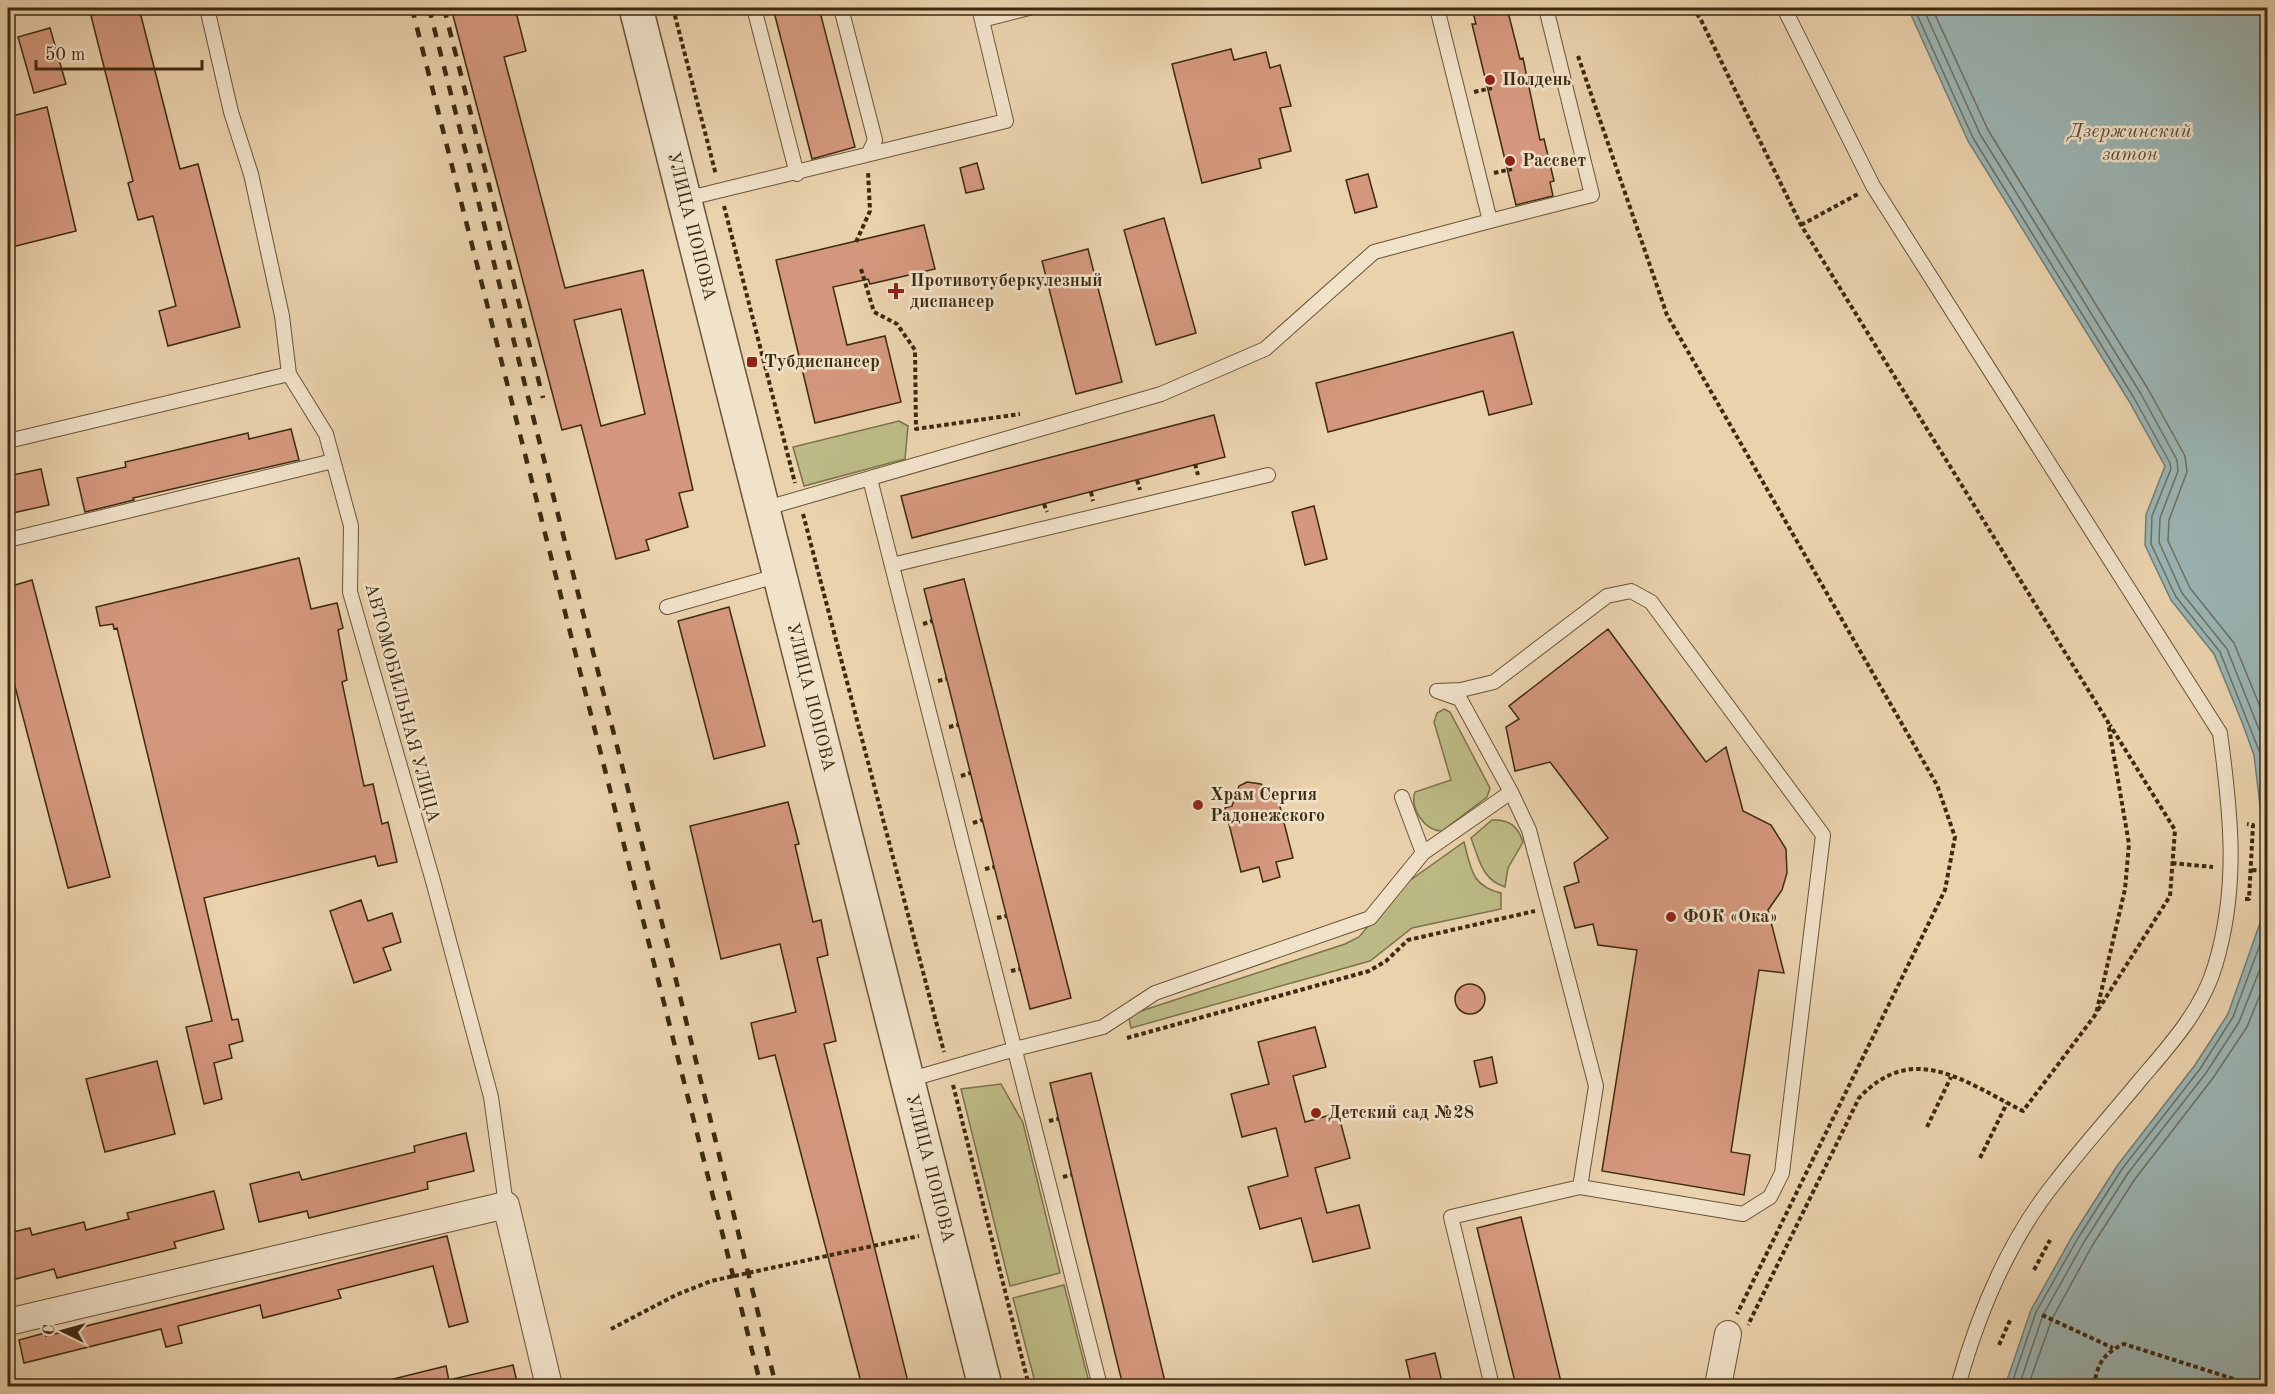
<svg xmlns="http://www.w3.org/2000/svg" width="2275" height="1394" viewBox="0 0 2275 1394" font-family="'Old Standard TT',serif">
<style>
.green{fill:#bcba86;stroke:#7c724b;stroke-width:1.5}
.water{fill:#9bb5b4;stroke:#757d72;stroke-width:1.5}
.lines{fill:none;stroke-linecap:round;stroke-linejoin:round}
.shore{stroke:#6c7062;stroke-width:1.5}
.building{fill:#d5987e;stroke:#3d2a10;stroke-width:1.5;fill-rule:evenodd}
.service-casing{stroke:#685437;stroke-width:16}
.minor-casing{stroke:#685437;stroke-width:28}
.tertiary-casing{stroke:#685437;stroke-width:36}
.path{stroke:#3d2a10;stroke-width:4;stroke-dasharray:4.5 3;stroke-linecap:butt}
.service{stroke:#f1e2ca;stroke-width:14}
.minor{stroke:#f1e2ca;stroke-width:26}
.tertiary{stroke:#f1e2ca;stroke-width:33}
.rail{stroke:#3d2a10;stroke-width:4.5;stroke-dasharray:10 10;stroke-linecap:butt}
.poi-dot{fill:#8f2418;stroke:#f1e2ca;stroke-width:2}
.labels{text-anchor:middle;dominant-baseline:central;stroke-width:5;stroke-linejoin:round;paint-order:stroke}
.poi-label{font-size:18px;font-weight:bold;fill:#3d2a10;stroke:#f1e2ca;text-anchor:start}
.street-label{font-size:18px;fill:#3d2a10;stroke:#f1e2ca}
.water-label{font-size:20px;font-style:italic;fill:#544d39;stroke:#f1e2ca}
</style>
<rect width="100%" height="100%" fill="#ead2ad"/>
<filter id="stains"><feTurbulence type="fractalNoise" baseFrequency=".00333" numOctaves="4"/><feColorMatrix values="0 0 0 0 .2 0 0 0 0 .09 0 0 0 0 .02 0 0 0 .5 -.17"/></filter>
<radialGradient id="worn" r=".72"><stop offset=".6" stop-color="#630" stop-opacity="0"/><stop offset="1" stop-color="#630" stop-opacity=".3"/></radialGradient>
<path class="green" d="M 899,421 L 908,426 L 905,459 L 804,486 L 793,447 Z
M 1444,709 L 1450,712 L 1490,788 L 1487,797 L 1442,831 C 1425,832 1409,807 1415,792 L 1451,780 L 1434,722 L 1437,713 Z
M 1492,820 C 1509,819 1518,826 1523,842 L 1508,868 L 1505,887 C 1482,880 1479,859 1471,838 Z
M 1464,842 C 1471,868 1471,886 1501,893 L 1501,909 L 1412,928 L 1370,961 L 1131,1028 L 1129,1019 L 1135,1013 L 1345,944 L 1359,937 L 1402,886 Z
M 1001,1084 L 1023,1123 L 1060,1273 L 1010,1286 L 961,1089 Z
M 1064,1285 L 1090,1386 L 1036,1386 L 1013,1298 Z"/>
<path class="water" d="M 1908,8 L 2267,8 L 2267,865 L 2254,755 L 2242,722 L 2214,654 L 2171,600 L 2145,545 L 2146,515 L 2165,466 L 2129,401 L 1968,141 Z
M 2267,903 L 2267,1386 L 2005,1386 L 2031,1310 L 2073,1235 L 2117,1166 L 2195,1065 L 2228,1014 Z"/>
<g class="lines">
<path class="shore" d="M 1914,8 L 1973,138 L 2134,398 L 2170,463 L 2171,469 L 2152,516 L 2151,544 L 2176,597 L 2220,652 L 2260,753 L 2268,803
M 1923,8 L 1980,134 L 2141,394 L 2177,460 L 2178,471 L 2160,518 L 2159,542 L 2182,593 L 2227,649 L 2268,752
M 1932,8 L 1988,130 L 2148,389 L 2185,456 L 2187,472 L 2169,520 L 2168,541 L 2190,588 L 2234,643 L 2268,726
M 2011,1386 L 2036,1312 L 2078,1238 L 2122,1169 L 2200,1069 L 2233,1017 L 2268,923
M 2019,1386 L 2043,1315 L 2084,1242 L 2128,1173 L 2206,1073 L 2239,1022 L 2268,949
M 2028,1386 L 2052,1319 L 2092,1246 L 2135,1179 L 2213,1078 L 2247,1027 L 2268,975"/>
</g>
<path class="building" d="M 89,8 L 139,8 L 180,169 L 198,164 L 240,327 L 168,346 L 159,311 L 176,306 L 153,216 L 138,220 L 128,183 L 133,181 Z
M 451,8 L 515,8 L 526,51 L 504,57 L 565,288 L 643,270 L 693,490 L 679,493 L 688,527 L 646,540 L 649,550 L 616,559 L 581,425 L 562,430 ZM 621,309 L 645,414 L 601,426 L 574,320 Z
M 773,8 L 819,8 L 855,147 L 812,159 Z
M 1472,8 L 1507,8 L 1520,59 L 1523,58 L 1540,140 L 1544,139 L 1554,181 L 1550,182 L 1553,196 L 1516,205 L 1472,24 L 1476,24 Z
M 50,28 L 66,84 L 34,93 L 18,37 Z
M 1231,49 L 1234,60 L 1266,52 L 1270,68 L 1280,65 L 1291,106 L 1280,108 L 1291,151 L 1259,159 L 1261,168 L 1202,183 L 1172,64 Z
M 47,107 L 76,231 L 8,248 L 8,191 L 15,190 L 8,158 L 8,117 Z
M 977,163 L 984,189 L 966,193 L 960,168 Z
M 1368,174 L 1377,207 L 1355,213 L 1346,180 Z
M 1164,218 L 1196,333 L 1156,345 L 1124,230 Z
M 924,225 L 935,269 L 870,284 L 868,279 L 833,287 L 847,345 L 885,336 L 901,402 L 815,423 L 776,260 Z
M 1088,249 L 1122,382 L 1076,394 L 1042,261 Z
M 1513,332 L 1532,404 L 1489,415 L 1483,391 L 1328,432 L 1316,383 Z
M 1214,415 L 1225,457 L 912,538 L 901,496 Z
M 291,429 L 299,460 L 133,498 L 134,500 L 85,512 L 77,478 L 126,467 L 125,462 L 248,433 L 249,439 Z
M 41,469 L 49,505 L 8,514 L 8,476 Z
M 1314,506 L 1327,559 L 1305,565 L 1292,512 Z
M 299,558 L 311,609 L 337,603 L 343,628 L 338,630 L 347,680 L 342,682 L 364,786 L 373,784 L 382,824 L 388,822 L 397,862 L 378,866 L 375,856 L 204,898 L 232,1020 L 238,1019 L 243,1041 L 229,1045 L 232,1058 L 214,1063 L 222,1099 L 204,1104 L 186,1027 L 212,1021 L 117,628 L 114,629 L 113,624 L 100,626 L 96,607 Z
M 964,579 L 1071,998 L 1030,1009 L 924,589 Z
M 32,580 L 110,877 L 68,888 L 8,660 L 8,587 Z
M 729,607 L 765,746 L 714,759 L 678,621 Z
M 1608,629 L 1706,762 L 1726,747 L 1743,811 L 1771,825 L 1786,849 L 1787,873 L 1782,890 L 1768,910 L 1784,973 L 1759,970 L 1731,1152 L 1750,1155 L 1744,1195 L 1602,1171 L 1637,950 L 1598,945 L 1593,924 L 1575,928 L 1564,887 L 1579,882 L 1574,863 L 1608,838 L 1550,762 L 1515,771 L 1506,727 L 1519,719 L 1509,706 Z
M 1247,782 L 1261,784 L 1272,796 L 1277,795 L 1293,858 L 1276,862 L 1280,877 L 1263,882 L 1259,867 L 1241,872 L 1225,808 L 1232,806 L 1239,786 Z
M 788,802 L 799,844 L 795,845 L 813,922 L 821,920 L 828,955 L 817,958 L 836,1041 L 824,1044 L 909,1386 L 862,1386 L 775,1055 L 759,1059 L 751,1023 L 796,1012 L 780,944 L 721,959 L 690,826 Z
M 361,900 L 368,921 L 392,913 L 401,942 L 383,948 L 391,970 L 354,983 L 330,911 Z
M1455 999a15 15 0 1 1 30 0a15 15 0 1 1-30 0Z
M 1315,1027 L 1326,1067 L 1293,1076 L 1305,1122 L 1338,1113 L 1350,1158 L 1315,1168 L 1327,1213 L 1359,1205 L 1370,1248 L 1313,1262 L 1301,1218 L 1260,1229 L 1248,1187 L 1288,1176 L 1276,1128 L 1242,1137 L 1231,1094 L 1269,1084 L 1258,1042 Z
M 1492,1057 L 1497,1083 L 1480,1087 L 1474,1061 Z
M 157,1061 L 175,1134 L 105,1152 L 86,1079 Z
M 1091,1073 L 1166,1386 L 1123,1386 L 1083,1223 L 1050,1083 Z
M 466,1133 L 474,1171 L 427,1182 L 428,1189 L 309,1218 L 307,1211 L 259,1222 L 250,1184 L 299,1172 L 302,1180 L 415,1152 L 414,1146 Z
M 214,1191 L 224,1229 L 174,1242 L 176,1248 L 57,1278 L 54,1269 L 8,1281 L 8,1241 L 15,1239 L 13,1232 L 30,1228 L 32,1235 L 84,1222 L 86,1230 L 129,1219 L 127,1213 Z
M 1521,1217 L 1562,1386 L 1516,1386 L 1477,1228 Z
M 447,1236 L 468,1322 L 449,1327 L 433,1266 L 338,1290 L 341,1298 L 263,1318 L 260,1305 L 178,1326 L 182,1343 L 166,1347 L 161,1329 L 24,1363 L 19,1340 L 45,1333 L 46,1336 Z
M 1435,1353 L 1443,1386 L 1412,1386 L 1406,1360 Z
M 513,1365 L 518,1386 L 454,1386 L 453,1379 Z
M 446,1366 L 450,1386 L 390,1386 L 389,1380 Z"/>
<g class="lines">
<defs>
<path id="service" d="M 207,8 L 231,112 L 251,174 L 282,316 L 289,374 L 326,434 L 351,526 L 350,592 L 433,881 L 491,1097 L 506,1205
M 754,8 L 797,174
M 841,8 L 875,140 L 869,153
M 1437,8 L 1490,221 L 1592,195 L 1546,8
M 1784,8 L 1873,186 L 2220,733 C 2231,814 2239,887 2215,966 C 2202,1010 2170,1045 2141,1079 C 2113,1113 2084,1145 2057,1180 C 2009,1239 1978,1314 1958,1386
M 982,20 L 1029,8
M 685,199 L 1006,121 L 979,8
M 8,441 L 289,374
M 870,479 L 1100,1386
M 763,509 L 1161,394 L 1265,349 L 1374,252 L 1490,221
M 8,540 L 333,461
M 892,565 L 1268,475
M 667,607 L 780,575
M 1423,853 L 1511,792 L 1460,699 L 1437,691 L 1461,690 L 1494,682 L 1607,596 L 1631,591 L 1651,602 L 1823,835 L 1782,1173 L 1770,1197 L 1743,1214 L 1580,1187 L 1596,1086 L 1529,830 L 1511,792
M 908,1080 L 1015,1049 L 1103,1027 L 1155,993 L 1370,918 L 1423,853 L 1402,797
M 1492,1386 L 1451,1217 L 1580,1187"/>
<path id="minor" d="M 8,1322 L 506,1205 L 549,1386
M 1718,1386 L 1728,1334"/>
<g id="tertiary">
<path id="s1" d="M 636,8 L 985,1386"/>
</g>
</defs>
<use href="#service" class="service-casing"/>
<use href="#minor" class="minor-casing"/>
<use href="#tertiary" class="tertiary-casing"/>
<path class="path" d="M 673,8 L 716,175
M 1692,8 L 1700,18 L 1801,225 L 2108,722 L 2129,844 L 2125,889 L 2096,1014 L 2023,1111 C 1965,1082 1913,1040 1859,1098 L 1748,1325
M 1454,13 L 1471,8
M 1578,56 L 1667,315 L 1937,785 L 1955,837 L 1945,890 L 1737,1314
M 1474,92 L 1492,88
M 1494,173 L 1512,169
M 724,206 L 795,483
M 1801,225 L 1858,194
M 856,242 L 870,211 L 868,171
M 861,269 L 874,312 L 897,324 L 915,350 L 916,429 L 1020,414
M 1195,464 L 1198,475
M 1137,480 L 1140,490
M 1091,492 L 1093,501
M 1044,504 L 1047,512
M 803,514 L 944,1052
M 923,624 L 932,621
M 938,681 L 946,679
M 949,727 L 958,725
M 961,776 L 970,773
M 973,823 L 982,820
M 2172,863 L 2213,867
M 985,869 L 994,867
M 2252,870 L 2268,871
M 2245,899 L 2249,899 L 2253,825 L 2247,824
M 997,918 L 1006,916
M 1011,971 L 1020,969
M 2098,1010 L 2170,896 L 2175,830 L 2110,725
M 1127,1038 L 1369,971 L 1386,961 L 1408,940 L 1535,911
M 953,1085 L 1029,1386
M 1049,1121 L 1058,1119
M 1927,1127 L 1951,1077
M 1980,1158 L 2007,1103
M 1063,1177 L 1071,1175
M 2034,1270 L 2050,1240
M 2042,1315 L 2113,1348
M 611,1329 L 676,1295 L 711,1281 L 919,1236
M 1999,1345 L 2011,1318
M 2094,1386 C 2097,1365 2103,1353 2124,1344 L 2256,1386"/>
<use href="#service" class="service"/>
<use href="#minor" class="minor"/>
<use href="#tertiary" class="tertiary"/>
<path class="rail" d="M 412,8 L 761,1386
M 429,8 L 660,915 L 776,1386
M 444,8 L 543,398"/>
</g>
<g class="poi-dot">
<circle cx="1490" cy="80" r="6"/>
<circle cx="1510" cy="161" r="6"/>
<path d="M893 282h6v6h6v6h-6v6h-6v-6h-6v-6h6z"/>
<rect x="746" y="356" width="12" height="12" rx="3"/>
<circle cx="1198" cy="805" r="6"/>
<circle cx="1671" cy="917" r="6"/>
<circle cx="1316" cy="1113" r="6"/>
</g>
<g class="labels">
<g class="poi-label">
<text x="1502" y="80">Полдень</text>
<text x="1522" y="161">Рассвет</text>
<text x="910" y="281">Противотуберкулезный<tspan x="910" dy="21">диспансер</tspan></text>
<text x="764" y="362">Тубдиспансер</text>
<text x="1210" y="795">Храм Сергия<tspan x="1210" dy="21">Радонежского</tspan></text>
<text x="1683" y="917">ФОК «Ока»</text>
<text x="1328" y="1113">Детский сад №28</text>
</g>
<g class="street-label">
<text stroke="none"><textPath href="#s1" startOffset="225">УЛИЦА ПОПОВА</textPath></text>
<text stroke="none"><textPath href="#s1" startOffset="711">УЛИЦА ПОПОВА</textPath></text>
<text transform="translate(402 703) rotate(75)">АВТОМОБИЛЬНАЯ УЛИЦА</text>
<text stroke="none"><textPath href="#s1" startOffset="1197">УЛИЦА ПОПОВА</textPath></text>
</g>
<g class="water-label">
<text x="2130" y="132">Дзержинский<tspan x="2130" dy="23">затон</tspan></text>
</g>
</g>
<rect width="2275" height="1394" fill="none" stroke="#ead2ad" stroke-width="30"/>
<rect x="9" y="9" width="2257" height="1376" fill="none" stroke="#3d2a10" stroke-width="3"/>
<rect x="15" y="15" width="2245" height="1364" fill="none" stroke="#3d2a10" stroke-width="1.5"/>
<g transform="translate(63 1331) rotate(275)" stroke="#f1e2ca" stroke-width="4.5" paint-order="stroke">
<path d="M0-4.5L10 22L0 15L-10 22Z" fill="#3d2a10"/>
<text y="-9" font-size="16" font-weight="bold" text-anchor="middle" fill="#3d2a10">С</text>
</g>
<path d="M36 60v9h166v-9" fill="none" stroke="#3d2a10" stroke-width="3"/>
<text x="45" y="60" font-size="18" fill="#3d2a10" stroke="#f1e2ca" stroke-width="4.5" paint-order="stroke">50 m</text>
<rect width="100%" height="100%" filter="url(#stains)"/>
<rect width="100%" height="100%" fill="url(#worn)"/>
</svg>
